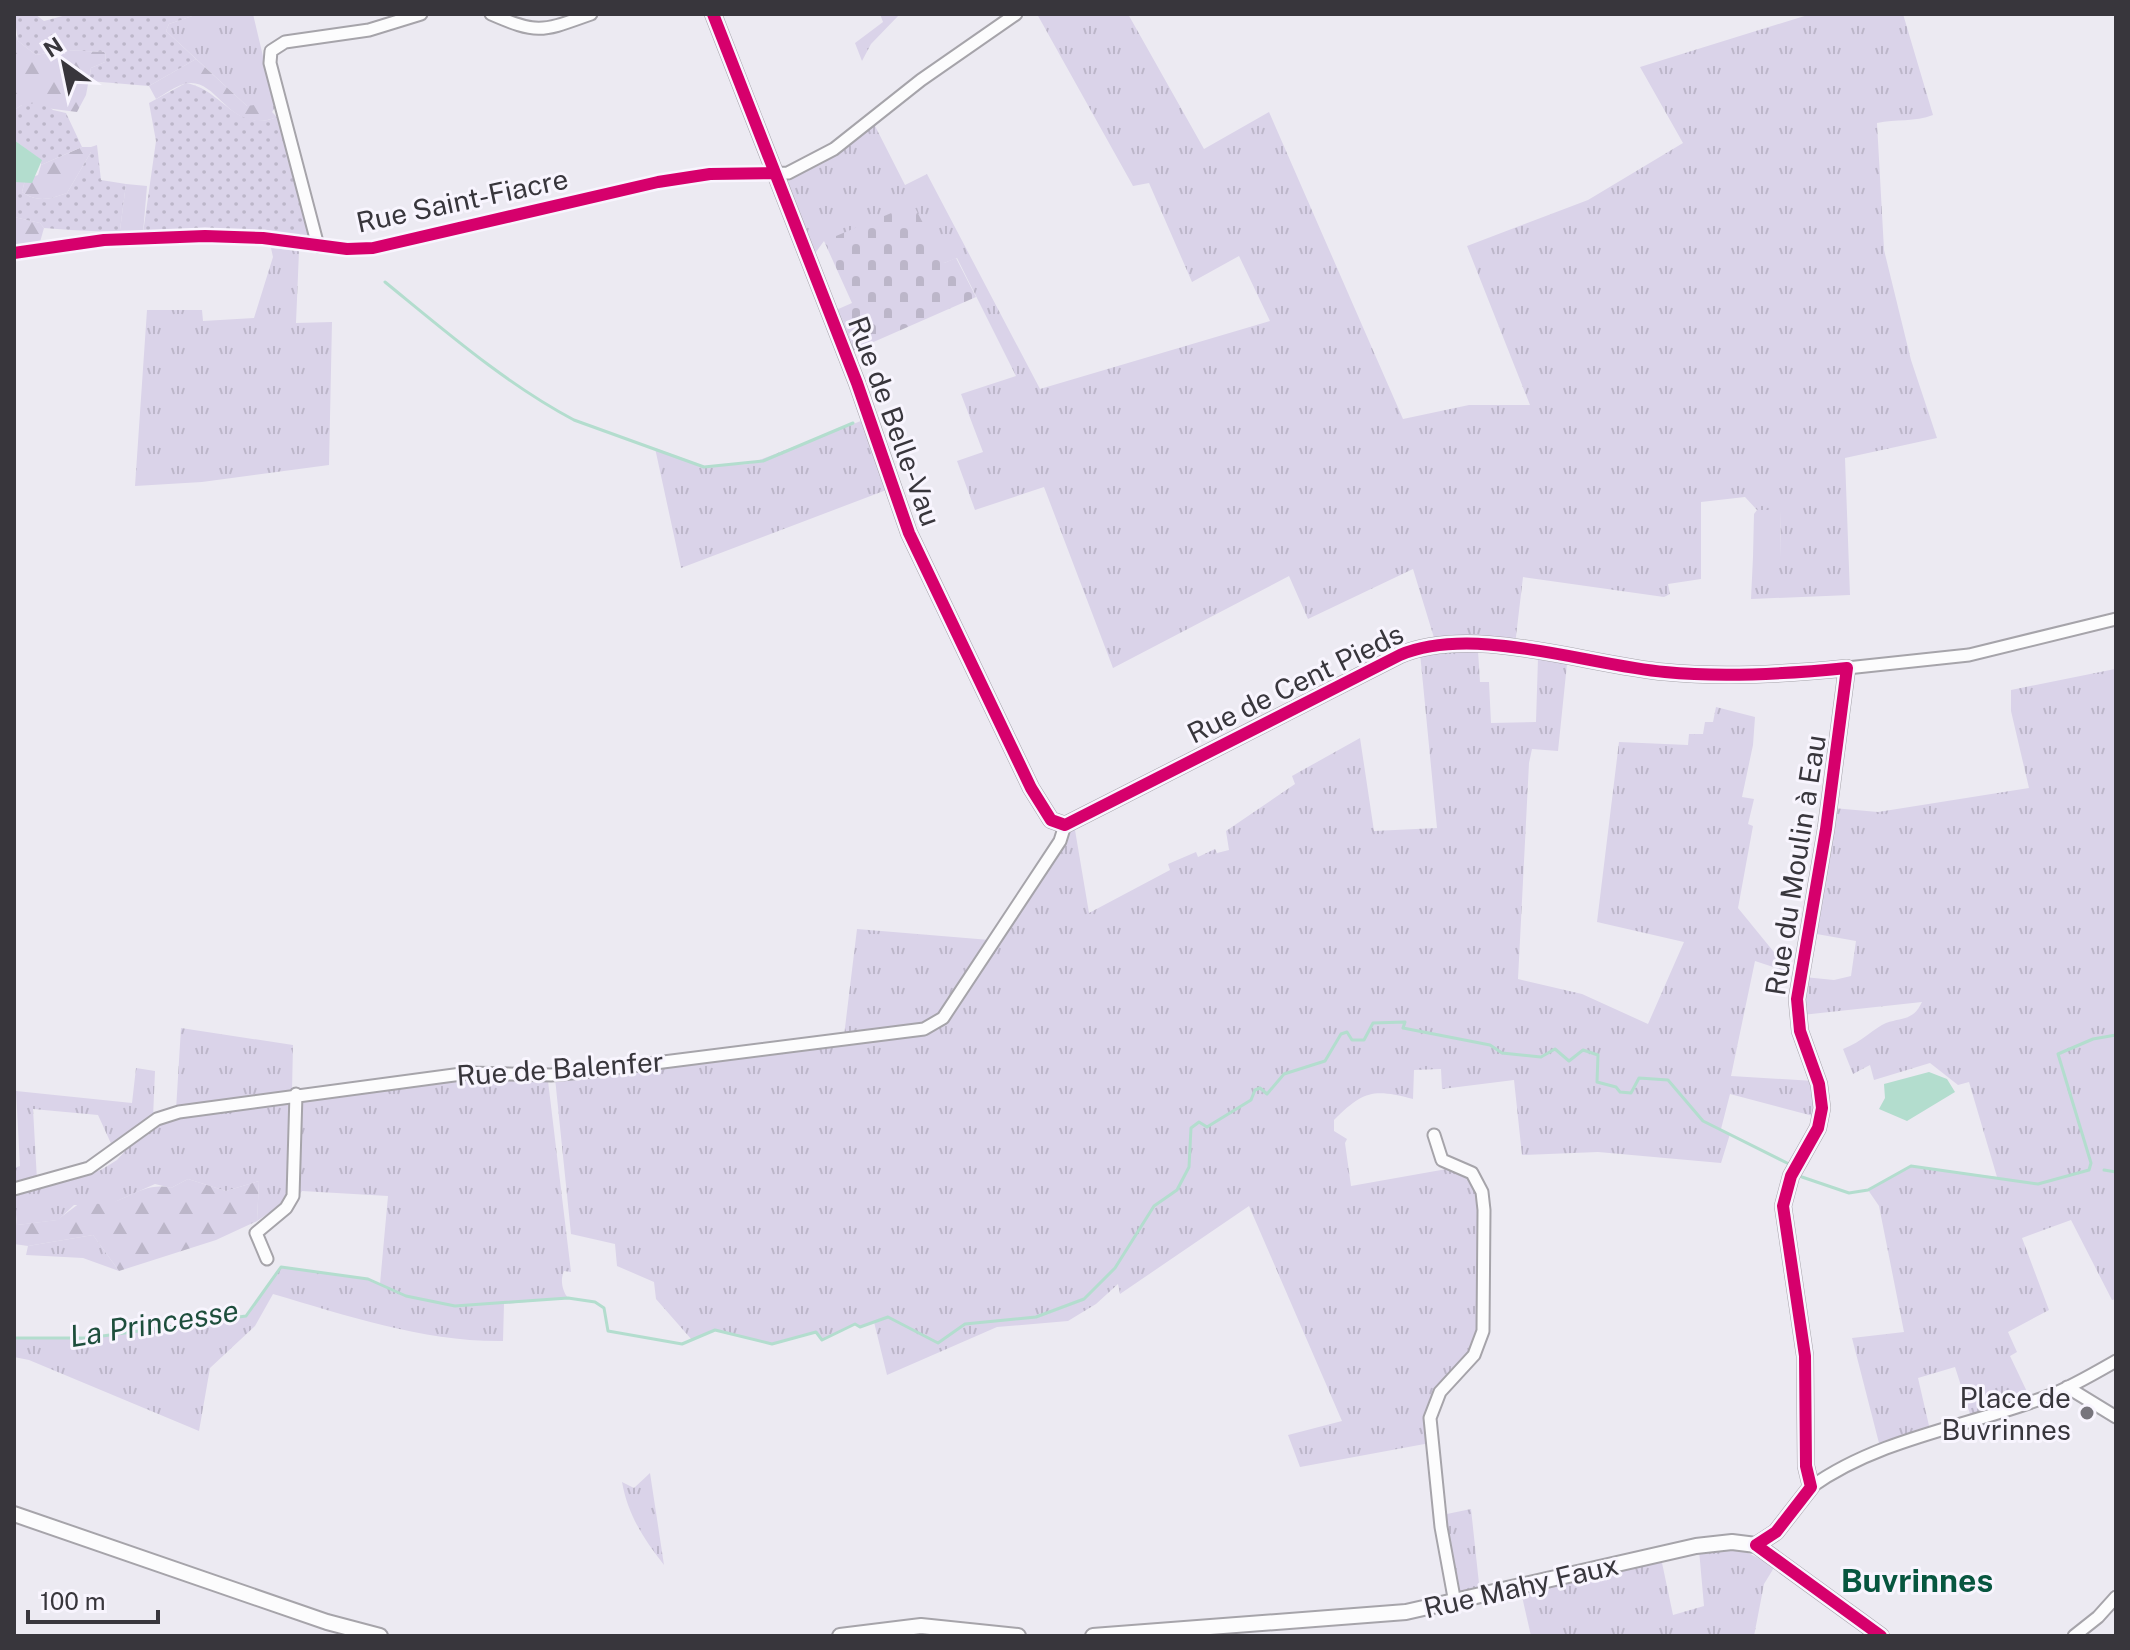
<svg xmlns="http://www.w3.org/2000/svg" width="2130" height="1650" viewBox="0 0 2130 1650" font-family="'Public Sans',sans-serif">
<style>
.grass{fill:url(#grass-tufts)}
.forest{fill:url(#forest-firs)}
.cemetery{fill:url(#cemetery-stones)}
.park{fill:url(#park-dots)}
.pitch{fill:#dad3e9}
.water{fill:#b3ddce}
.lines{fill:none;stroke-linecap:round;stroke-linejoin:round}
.stream{stroke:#b3ddce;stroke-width:3}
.minor-casing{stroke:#a6a4aa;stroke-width:15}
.tertiary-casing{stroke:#a6a4aa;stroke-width:18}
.minor{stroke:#fcfcfd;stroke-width:11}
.tertiary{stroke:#fcfcfd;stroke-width:14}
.cycleway-casing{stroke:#f8f5fe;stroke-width:17}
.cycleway{stroke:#d6006c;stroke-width:12}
.poi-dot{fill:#77757c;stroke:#f8f5fe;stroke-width:3}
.labels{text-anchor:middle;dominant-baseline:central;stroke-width:6;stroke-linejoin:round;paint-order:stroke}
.street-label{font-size:28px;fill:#38363c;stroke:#f8f5fe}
.poi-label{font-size:28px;fill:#38363c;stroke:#f8f5fe;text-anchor:end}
.water-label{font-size:30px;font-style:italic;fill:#1d4e3c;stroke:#f8f5fe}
.quarter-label{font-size:32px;font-weight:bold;fill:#07563f;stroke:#f8f5fe}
</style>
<defs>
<pattern id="grass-tufts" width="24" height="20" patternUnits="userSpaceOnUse" patternTransform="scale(2)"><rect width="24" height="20" fill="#dad3e9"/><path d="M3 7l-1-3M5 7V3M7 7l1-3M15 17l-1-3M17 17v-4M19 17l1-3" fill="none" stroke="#bcb6c9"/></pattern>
<pattern id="forest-firs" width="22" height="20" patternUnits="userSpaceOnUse" patternTransform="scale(2)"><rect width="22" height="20" fill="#dad3e9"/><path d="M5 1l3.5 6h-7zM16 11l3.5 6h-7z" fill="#bcb6c9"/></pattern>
<pattern id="cemetery-stones" width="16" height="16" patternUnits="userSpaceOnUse" patternTransform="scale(2)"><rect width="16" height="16" fill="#dad3e9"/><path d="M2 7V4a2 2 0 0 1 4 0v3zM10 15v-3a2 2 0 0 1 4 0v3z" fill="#bcb6c9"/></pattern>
<pattern id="park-dots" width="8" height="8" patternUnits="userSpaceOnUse" patternTransform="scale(2)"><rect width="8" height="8" fill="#dad3e9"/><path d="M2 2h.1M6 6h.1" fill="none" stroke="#bcb6c9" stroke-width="1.8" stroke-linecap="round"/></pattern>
</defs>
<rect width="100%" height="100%" fill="#eceaf2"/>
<path class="grass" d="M 198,14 L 253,14 L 275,107 L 272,112 L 247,106 L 166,31 L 169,24 Z
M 880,14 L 900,14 L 871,44 L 862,61 L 855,43 L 883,22 Z
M 1037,14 L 1128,14 L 1204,149 L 1269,112 L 1403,419 L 1469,405 L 1530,405 L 1467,246 L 1588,200 L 1683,143 L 1640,67 L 1811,14 L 1903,14 L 1933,115 C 1915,122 1896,119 1877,123 L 1884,250 L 1911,360 L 1937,438 L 1845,458 L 1850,595 L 1751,599 L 1753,557 L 1781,557 L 1780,511 L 1757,510 L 1745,497 L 1701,502 L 1701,579 L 1668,584 L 1670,594 L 1664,597 L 1523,577 L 1515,645 L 1435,641 L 1413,569 L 1308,619 L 1289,576 L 1113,668 L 1044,487 L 975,510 L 957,461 L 983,452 L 961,394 L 1016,376 L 957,258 L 944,263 L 824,241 L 816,252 L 811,250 L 785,184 L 793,176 L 873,122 L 905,185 L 927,174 L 1040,389 L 1270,321 L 1239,256 L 1192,282 L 1149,183 L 1133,186 Z
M 271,248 L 299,251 L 296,323 L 332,322 L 329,465 L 202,482 L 135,486 L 147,310 L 202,310 L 203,321 L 254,318 L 273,257 Z
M 866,419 L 889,489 L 681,568 L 655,448 L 704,466 L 749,464 Z
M 1452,650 L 1478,651 L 1480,682 L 1489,682 L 1491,723 L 1536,722 L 1538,658 L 1567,664 L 1558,751 L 1532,749 L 1529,763 L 1518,979 L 1582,994 L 1648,1024 L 1684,942 L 1597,922 L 1619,742 L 1688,745 L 1689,734 L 1703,734 L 1705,722 L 1713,722 L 1716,707 L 1755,717 L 1753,745 L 1742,797 L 1754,799 L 1748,824 L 1753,826 L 1738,908 L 1782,962 L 1785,971 L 1755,961 L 1731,1076 L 1814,1081 L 1817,1108 L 1813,1116 L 1730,1094 L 1721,1129 L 1730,1134 L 1721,1163 L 1598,1152 L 1522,1155 L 1514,1080 L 1442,1089 L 1441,1069 L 1414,1070 L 1413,1099 C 1374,1089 1364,1090 1334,1120 L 1334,1131 L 1347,1139 L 1345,1143 L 1351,1186 L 1458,1167 L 1463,1169 L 1480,1192 L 1484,1248 L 1477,1345 L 1437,1392 L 1430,1443 L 1300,1467 L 1288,1435 L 1342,1421 L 1249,1206 L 1120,1294 L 1118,1284 L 1096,1304 L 1068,1321 L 997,1327 L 887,1375 L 874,1322 L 860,1327 L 855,1324 L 822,1340 L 816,1332 L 772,1344 L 716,1330 L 692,1340 L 656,1299 L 654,1282 L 617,1266 L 615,1244 L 571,1234 L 555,1078 L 938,1030 L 1072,829 L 1075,830 L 1089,913 L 1170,870 L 1168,864 L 1196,852 L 1198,857 L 1215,849 L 1217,853 L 1229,850 L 1226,831 L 1295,784 L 1292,776 L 1360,738 L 1374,831 L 1437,828 L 1420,653 Z
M 2115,669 L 2116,1299 L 2112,1300 L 2071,1220 L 2022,1238 L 2049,1310 L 2008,1332 L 2017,1352 L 2010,1356 L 2030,1398 L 1971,1417 L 1955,1367 L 1918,1378 L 1930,1430 L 1880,1447 L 1852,1338 L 1904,1332 L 1879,1206 L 1868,1190 L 1911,1166 L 1997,1177 L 1969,1082 L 1958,1085 L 1930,1063 L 1874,1080 L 1870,1065 L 1853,1074 L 1843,1049 C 1862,1042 1874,1028 1886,1023 C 1903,1017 1913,1021 1922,1002 L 1802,1015 L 1804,977 L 1834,980 L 1851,976 L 1856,941 L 1811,933 L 1833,808 L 1878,812 L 2029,788 L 2011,711 L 2011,690 Z
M 857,929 L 990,940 L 947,1009 L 926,1025 L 844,1036 Z
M 181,1028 L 293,1045 L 292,1091 L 176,1110 Z
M 136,1068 L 155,1071 L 153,1118 L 114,1150 L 98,1115 L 33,1109 L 37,1180 L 14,1187 L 14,1168 L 20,1166 L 16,1091 L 132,1103 Z
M 470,1075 L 548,1081 L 571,1272 L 564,1271 C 560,1279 562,1291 568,1298 L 504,1304 L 503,1341 C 424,1342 348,1316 273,1294 L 255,1326 L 210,1368 L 199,1431 L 29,1360 L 14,1357 L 14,1338 L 88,1338 L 246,1316 L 281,1267 L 368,1279 L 380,1284 L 388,1196 L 302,1191 L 298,1197 L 300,1103 L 302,1098 Z
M 292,1100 L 290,1188 L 285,1202 L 257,1221 L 259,1181 L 226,1191 L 188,1179 L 171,1188 L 155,1184 L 108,1205 L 74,1205 L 58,1220 L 17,1225 L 14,1193 L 101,1170 L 117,1160 L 132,1143 L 170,1117 Z
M 93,1235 L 119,1271 L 83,1258 L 26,1255 L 28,1246 Z
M 650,1473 L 664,1565 C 643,1538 628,1515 622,1482 L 634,1488 Z
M 1471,1509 L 1480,1593 L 1456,1593 L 1442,1515 Z
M 1729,1549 L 1746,1552 L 1775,1566 L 1764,1584 L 1754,1636 L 1531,1636 L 1521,1592 L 1661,1558 L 1673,1615 L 1704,1606 L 1699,1550 Z"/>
<path class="forest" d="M 14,29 L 18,41 L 36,55 L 63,50 L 106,52 L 105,62 L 91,68 L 86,95 L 77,112 L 22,105 L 14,110 Z
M 196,59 L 247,106 L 274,102 L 272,112 L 277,117 C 228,137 218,74 184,84 C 174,87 165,94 156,99 L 149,86 Z
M 82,147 L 91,147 L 91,152 L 67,193 C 50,199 38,203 22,192 L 25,180 L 38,175 L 41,165 Z
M 14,217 L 40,223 L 44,228 L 40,242 L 14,245 Z
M 188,1179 L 226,1191 L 259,1181 L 257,1221 L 216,1240 L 119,1271 L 93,1235 L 28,1246 L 14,1244 L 14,1205 L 17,1225 L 57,1220 L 84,1200 C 116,1216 137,1179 171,1188 Z"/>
<path class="cemetery" d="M 913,204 L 944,263 L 956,258 L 976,297 L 853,351 L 836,310 L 852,303 L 824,241 Z"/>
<path class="park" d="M 14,14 L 35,14 L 44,21 L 70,14 L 198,14 L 169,24 L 166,31 L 196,59 L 149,86 L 89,81 L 91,68 L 105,62 L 106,52 L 63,50 L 36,55 L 18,41 Z
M 186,83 C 222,89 236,134 277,117 L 312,238 C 222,228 133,236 44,228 L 40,223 L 14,217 L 14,182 L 25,180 L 22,192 C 38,203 50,199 67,193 L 91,152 L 91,147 L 97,145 L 101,180 L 126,184 L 120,230 L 143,233 L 156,141 L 149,103 Z
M 43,102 L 53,110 L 66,113 L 82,147 L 41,165 L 41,160 L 14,140 L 14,110 L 22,105 Z"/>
<path class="pitch" d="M 126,184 L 147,186 L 143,233 L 120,230 Z
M 1757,510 L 1780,510 L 1781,557 L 1753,557 L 1754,514 Z"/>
<path class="water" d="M 14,140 L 42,160 L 32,183 L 14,182 Z
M 1929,1072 L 1947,1079 L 1955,1092 L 1907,1121 L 1879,1109 L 1885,1098 L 1884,1084 Z"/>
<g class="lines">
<path class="stream" d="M 385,282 C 445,331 506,384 574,420 L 704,467 L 763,461 L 853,423
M 2104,1170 L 2116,1172
M 1802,1177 L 1849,1193 L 1868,1190 L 1911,1166 L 2038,1184 L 2089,1170 L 2091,1163 L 2058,1054 L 2093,1039 L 2116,1035
M 14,1338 L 88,1338 L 246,1316 L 281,1267 L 368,1279 L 406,1296 L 455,1306 L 568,1298 L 595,1302 L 604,1308 L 608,1331 L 682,1344 L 715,1330 L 772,1344 L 816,1332 L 822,1340 L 855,1324 L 860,1327 L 888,1317 L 938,1343 L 965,1324 L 1036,1317 L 1084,1299 L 1115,1268 L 1154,1206 L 1177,1190 L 1189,1167 L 1191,1128 L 1199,1122 L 1207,1127 L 1251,1100 L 1255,1090 L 1260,1088 L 1267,1094 L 1284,1074 L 1325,1061 L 1341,1034 L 1347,1032 L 1352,1040 L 1364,1040 L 1373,1023 L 1405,1022 L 1403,1028 L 1490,1045 L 1502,1053 L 1541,1057 L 1555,1049 L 1569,1061 L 1583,1050 L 1598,1055 L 1597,1082 L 1616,1087 L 1620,1092 L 1631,1093 L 1639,1078 L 1668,1080 L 1703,1121 L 1791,1165"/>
<defs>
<path id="minor" d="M 491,14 C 539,35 543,31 591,14
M 318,246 L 270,63 L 271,51 L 285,42 L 369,30 L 421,14
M 14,253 L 104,240 L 205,236 L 263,238 L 347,249 L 373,248 L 658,182 L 710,174 L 788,173 L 834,149 L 921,80 L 1016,14
M 1847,668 L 1969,655 L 2116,619
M 1434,1135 L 1442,1160 L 1472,1173 L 1482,1192 L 1484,1210 L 1483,1331 L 1474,1355 L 1440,1392 L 1430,1418 L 1441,1527 L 1455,1603
M 14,1189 L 89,1168 L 157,1119 L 179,1112 L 469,1073 L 551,1075 L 592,1071 L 924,1029 L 943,1018 L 1060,841 L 1065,825
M 267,1259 L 256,1233 L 286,1208 L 293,1196 L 296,1094
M 2067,1387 L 2116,1417
M 1811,1487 C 1881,1437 1972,1426 2051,1395 C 2073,1386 2095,1373 2116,1361
M 2074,1636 L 2098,1617 L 2116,1597"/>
<path id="tertiary" d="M 713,14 L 857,383 L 909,533 L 1031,788 L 1051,820 L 1065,825 L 1400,655 C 1473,624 1587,665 1665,672 C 1725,678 1787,674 1847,668 L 1826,829 L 1797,999 L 1800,1031 L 1819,1084 L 1822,1108 L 1818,1128 L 1791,1176 L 1783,1206 L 1805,1356 L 1806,1466 L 1811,1487 L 1776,1532 L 1756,1545
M 14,1514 L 327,1622 L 380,1636
M 840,1636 L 921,1626 L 1018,1636
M 1093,1636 L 1406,1612 L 1696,1546 L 1732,1542 L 1756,1545 L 1881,1636"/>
</defs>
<use href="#minor" class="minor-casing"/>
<use href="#tertiary" class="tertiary-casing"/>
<use href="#minor" class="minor"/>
<use href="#tertiary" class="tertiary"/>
<defs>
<path id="cycleway" d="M 713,14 L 857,383 L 909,533 L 1031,788 L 1051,820 L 1065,825 L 1400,655 C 1473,624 1587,665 1665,672 C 1725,678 1787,674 1847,668 L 1826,829 L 1797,999 L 1800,1031 L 1819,1084 L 1822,1108 L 1818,1128 L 1791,1176 L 1783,1206 L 1805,1356 L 1806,1466 L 1811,1487 L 1776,1532 L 1756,1545
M 14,253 L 104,240 L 205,236 L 263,238 L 347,249 L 373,248 L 658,182 L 710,174 L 775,173
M 1756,1545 L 1881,1636"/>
</defs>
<use href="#cycleway" class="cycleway-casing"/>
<use href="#cycleway" class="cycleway"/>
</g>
<circle class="poi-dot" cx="2087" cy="1413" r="8"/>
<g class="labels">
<g class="street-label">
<text transform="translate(462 200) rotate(-12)">Rue Saint-Fiacre</text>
<text transform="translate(895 421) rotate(70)">Rue de Belle-Vau</text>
<text transform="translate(1295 683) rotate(-26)">Rue de Cent Pieds</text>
<text transform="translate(1795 865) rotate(-81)">Rue du Moulin à Eau</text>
<text transform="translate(560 1068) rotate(-4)">Rue de Balenfer</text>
<text transform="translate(1521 1586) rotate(-13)">Rue Mahy Faux</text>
</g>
<g class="poi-label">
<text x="2071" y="1397">Place de<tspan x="2071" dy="32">Buvrinnes</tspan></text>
</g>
<g class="water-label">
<text transform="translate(154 1323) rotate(-9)">La Princesse</text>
</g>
<g class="quarter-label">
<text x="1917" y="1580">Buvrinnes</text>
</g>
</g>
<rect width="2130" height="1650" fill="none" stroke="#38363c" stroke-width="32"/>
<g transform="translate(64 64) rotate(327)" stroke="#f8f5fe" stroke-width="6" paint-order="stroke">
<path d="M0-6L14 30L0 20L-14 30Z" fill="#38363c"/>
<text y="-12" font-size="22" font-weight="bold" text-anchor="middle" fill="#38363c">N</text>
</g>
<path d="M28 1610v12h130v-12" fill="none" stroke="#38363c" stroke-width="4"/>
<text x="40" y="1610" font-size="24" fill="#38363c" stroke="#f8f5fe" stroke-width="6" paint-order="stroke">100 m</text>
</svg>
